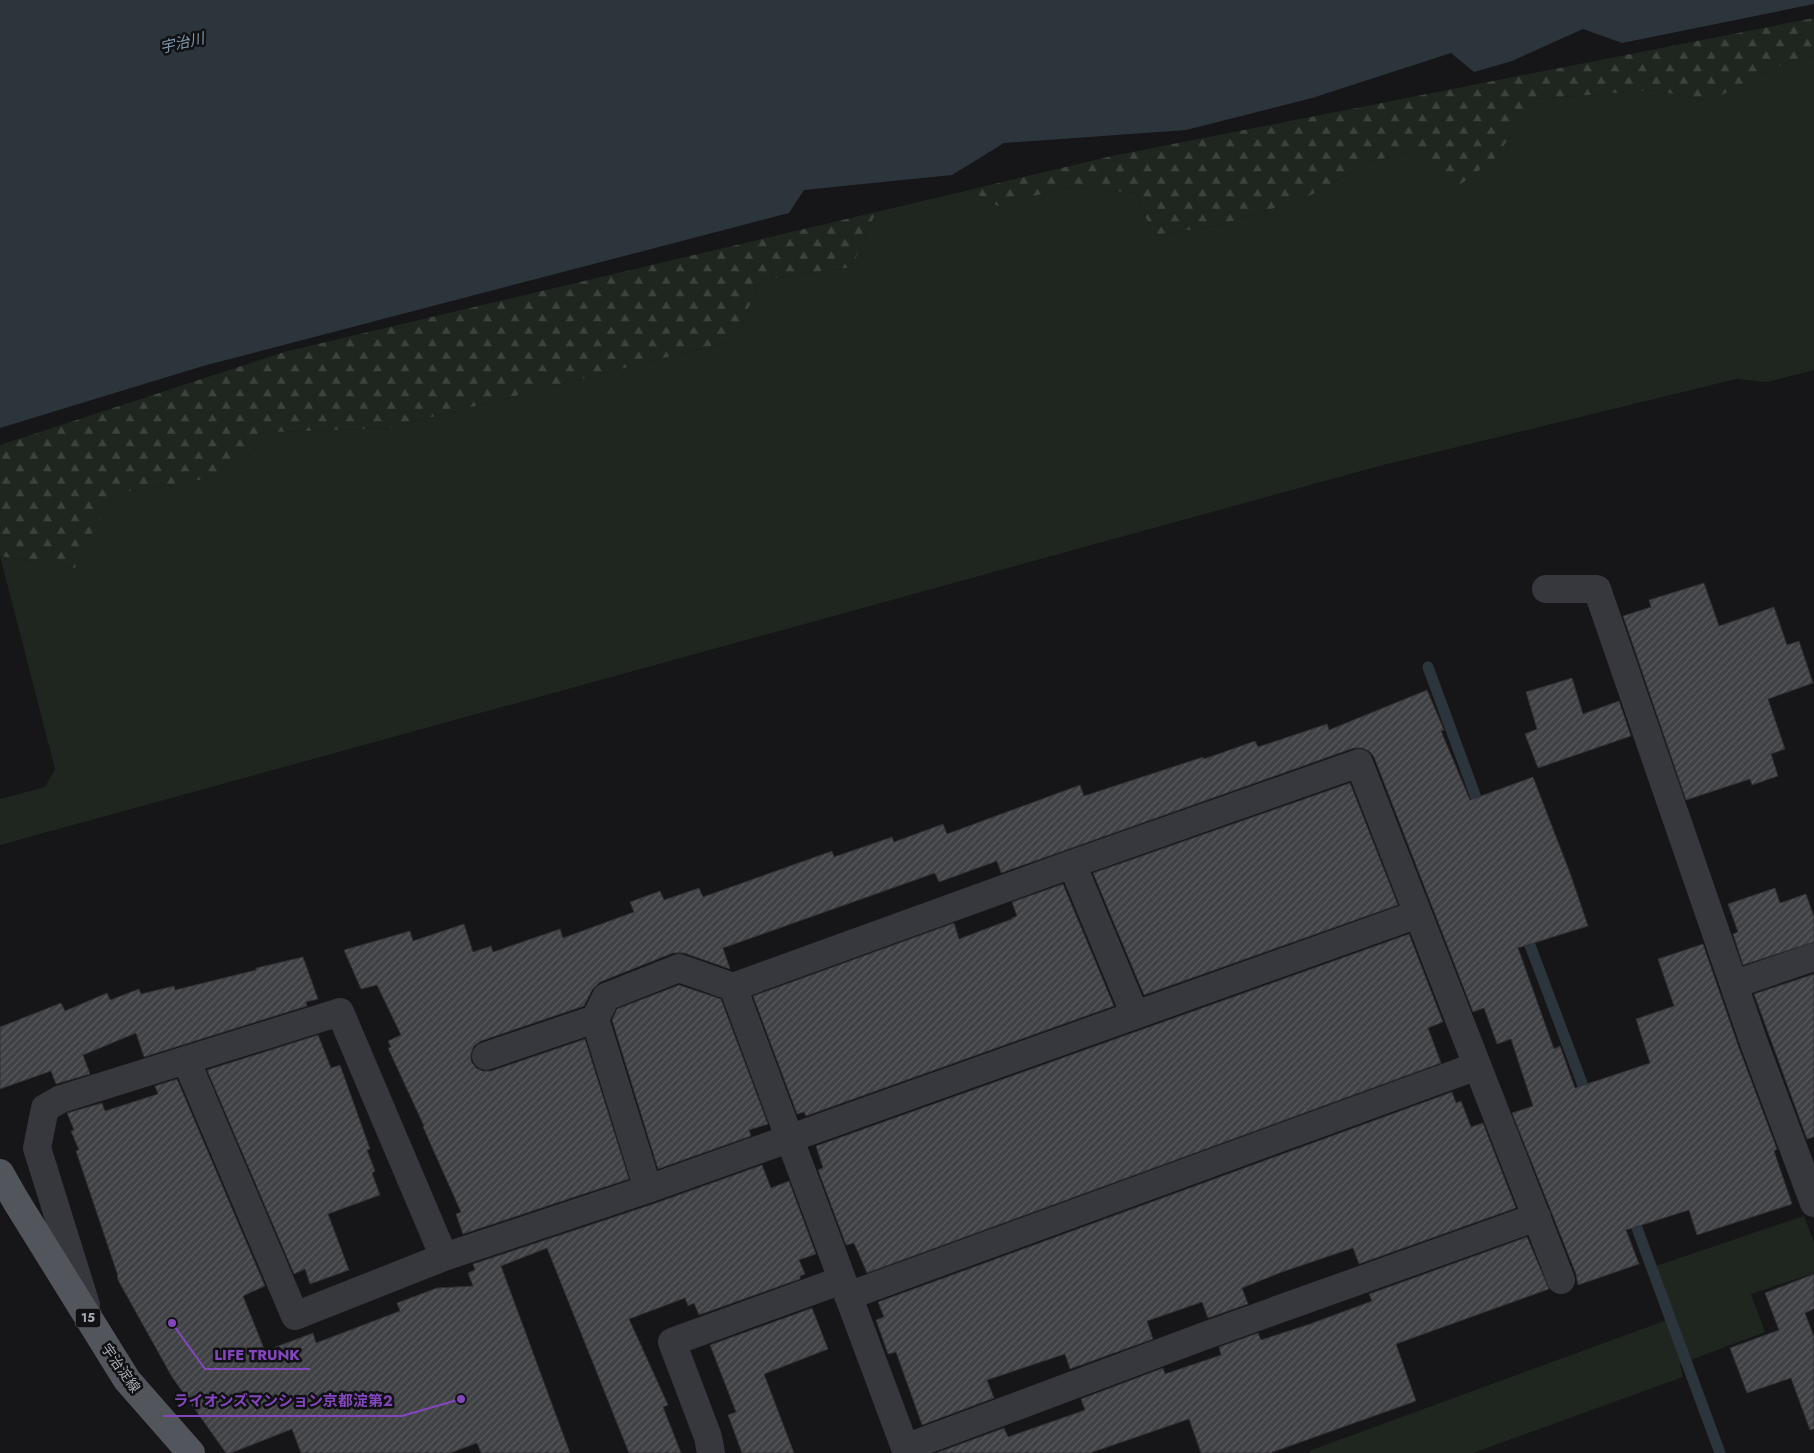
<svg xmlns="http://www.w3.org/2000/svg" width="1814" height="1453" viewBox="0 0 1814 1453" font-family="Jost,'Noto Sans JP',sans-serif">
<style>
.grass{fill:#1e261f}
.forest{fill:url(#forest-firs)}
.water{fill:#2c353c}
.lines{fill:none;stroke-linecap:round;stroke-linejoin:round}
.stream{stroke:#2c353c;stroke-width:11}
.building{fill:url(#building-hatch);stroke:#303034}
.minor{stroke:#37383d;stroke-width:28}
.major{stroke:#53555c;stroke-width:28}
.labels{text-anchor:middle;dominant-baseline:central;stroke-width:5;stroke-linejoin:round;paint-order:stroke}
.shield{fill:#111113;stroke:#7b7e86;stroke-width:1}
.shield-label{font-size:12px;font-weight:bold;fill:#a8adb8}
.street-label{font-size:14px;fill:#a8adb8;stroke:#111113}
.water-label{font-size:15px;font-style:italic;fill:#7f9bb3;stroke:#111113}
.leader{fill:none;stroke:#8446be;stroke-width:2}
.callout-dot{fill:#8446be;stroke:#111113;stroke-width:2}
.callout-label{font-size:15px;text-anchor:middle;font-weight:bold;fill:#8446be;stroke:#111113;stroke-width:5;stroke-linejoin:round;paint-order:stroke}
</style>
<defs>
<pattern id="forest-firs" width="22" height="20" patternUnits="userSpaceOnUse" patternTransform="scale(1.25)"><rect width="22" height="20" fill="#1e261f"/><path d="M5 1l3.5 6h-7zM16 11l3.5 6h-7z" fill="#3c433d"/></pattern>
<pattern id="building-hatch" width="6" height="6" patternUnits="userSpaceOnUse" patternTransform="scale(1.25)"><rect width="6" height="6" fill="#404145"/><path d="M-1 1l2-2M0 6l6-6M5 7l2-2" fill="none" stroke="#595a5e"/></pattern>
</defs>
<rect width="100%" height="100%" fill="#161618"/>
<path class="grass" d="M 1814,57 L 1814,370 L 1767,382 L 1736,379 L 1383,465 L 0,845 L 0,799 L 45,787 L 55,769 L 0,556 L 75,568 L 111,494 L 223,476 L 275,432 L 389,428 L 734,340 L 761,280 L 852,267 L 876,212 L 969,190 L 998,206 L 1067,187 L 1136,193 L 1153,235 L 1217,226 L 1304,199 L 1365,164 L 1421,148 L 1495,158 L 1537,99 L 1652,90 L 1710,101 L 1789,61 Z
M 1804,1216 L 1814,1242 L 1814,1273 L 1751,1294 L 1765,1332 L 1680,1364 L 1683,1377 L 1473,1453 L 1310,1453 L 1309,1451 L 1667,1320 L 1647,1269 Z"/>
<path class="forest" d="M 1814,18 L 1814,57 L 1789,61 L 1710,101 L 1652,90 L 1537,99 L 1495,158 L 1453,190 L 1421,148 L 1365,164 L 1304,199 L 1217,226 L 1153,235 L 1136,193 L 1067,187 L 998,206 L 969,190 L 1112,156 Z
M 876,212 L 852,267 L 761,280 L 734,340 L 389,428 L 275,432 L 223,476 L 112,494 L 75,568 L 0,556 L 0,445 L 284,352 Z"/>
<path class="water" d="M 0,0 L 1814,0 L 1814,4 L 1622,43 L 1583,29 L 1512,61 L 1474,72 L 1451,53 L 1312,98 L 1186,130 L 1004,143 L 952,175 L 804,190 L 789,213 L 203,366 L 0,428 Z"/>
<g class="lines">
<path class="stream" d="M 1428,667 L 1481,811
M 1525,932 L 1588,1099
M 1631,1212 L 1720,1453"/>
</g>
<path class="building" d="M 1704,583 L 1719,626 L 1774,607 L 1787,645 L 1799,641 L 1813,683 L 1768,699 L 1785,749 L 1771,754 L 1778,776 L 1752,785 L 1750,779 L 1686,800 L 1623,616 L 1651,607 L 1649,600 Z
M 1572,678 L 1583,714 L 1619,701 L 1631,736 L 1538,768 L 1525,734 L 1537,729 L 1526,692 Z
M 1427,690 L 1444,730 L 1441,731 L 1470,800 L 1533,777 L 1570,873 L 1588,926 L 1518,948 L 1554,1049 L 1560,1046 L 1575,1088 L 1650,1063 L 1636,1019 L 1674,1006 L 1658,959 L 1703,944 L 1739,1048 L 1777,1149 L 1774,1151 L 1792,1204 L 1697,1235 L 1689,1210 L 1626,1230 L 1639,1264 L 1578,1285 L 1576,1274 L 1512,1113 L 1533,1106 L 1511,1039 L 1497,1044 L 1484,1008 L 1473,1012 L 1374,757 L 1369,751 L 1362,748 L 1354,748 L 1001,873 L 997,861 L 939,882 L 935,873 L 723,948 L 730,969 L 684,953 L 673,953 L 600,982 L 592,990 L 584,1006 L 481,1041 L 474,1046 L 471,1053 L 471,1061 L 476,1068 L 483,1071 L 491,1071 L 585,1039 L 629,1179 L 463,1234 L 456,1214 L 461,1212 L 423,1127 L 424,1126 L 388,1048 L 391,1047 L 388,1041 L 401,1035 L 377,985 L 361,989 L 344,950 L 410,931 L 413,941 L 464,924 L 473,952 L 491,946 L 493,952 L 560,929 L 563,938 L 634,912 L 630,902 L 660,891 L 664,900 L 699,888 L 703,897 L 832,851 L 834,857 L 892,837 L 894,842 L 943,824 L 947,834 L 1080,785 L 1084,796 L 1203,757 L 1204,759 L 1255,741 L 1258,747 L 1327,724 L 1329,730 Z
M 1350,783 L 1398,905 L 1144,995 L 1093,873 Z
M 1063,884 L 1114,1006 L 806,1116 L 804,1112 L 797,1114 L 753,996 L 954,923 L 959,939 L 1012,919 L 1012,918 L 1017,916 L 1012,902 Z
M 1775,888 L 1780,903 L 1806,894 L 1814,917 L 1814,942 L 1743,965 L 1733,934 L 1738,932 L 1728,904 Z
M 1409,934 L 1443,1022 L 1428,1028 L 1441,1063 L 867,1273 L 854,1243 L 846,1245 L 818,1170 L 823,1168 L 816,1146 Z
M 303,957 L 318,999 L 306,1002 L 307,1006 L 144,1057 L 136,1033 L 83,1055 L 90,1074 L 56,1084 L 51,1071 L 0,1089 L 0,1027 L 61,1003 L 65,1011 L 107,993 L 110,1000 L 139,989 L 141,994 L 174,986 L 175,990 L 256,970 L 256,968 Z
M 1814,974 L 1814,1137 L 1807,1139 L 1754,994 Z
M 679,985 L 721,999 L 768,1124 L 749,1130 L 751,1136 L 658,1169 L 612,1020 L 617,1009 Z
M 318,1035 L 331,1068 L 340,1065 L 370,1149 L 367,1150 L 375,1171 L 372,1173 L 380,1195 L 328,1214 L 349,1270 L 310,1284 L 305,1269 L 294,1274 L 207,1070 Z
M 177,1079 L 265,1286 L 243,1296 L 265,1351 L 313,1333 L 316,1343 L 400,1311 L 397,1303 L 437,1288 L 473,1286 L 468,1273 L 475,1270 L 473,1264 L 653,1204 L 762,1165 L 771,1188 L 789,1181 L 816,1254 L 799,1260 L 805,1274 L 800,1276 L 800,1279 L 699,1315 L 694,1303 L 688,1306 L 685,1298 L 629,1319 L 668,1405 L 663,1407 L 681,1453 L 629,1453 L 547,1248 L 501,1266 L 570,1453 L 481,1453 L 477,1443 L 450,1453 L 301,1453 L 292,1429 L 231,1453 L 226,1453 L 172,1377 L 118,1280 L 117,1273 L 76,1151 L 79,1150 L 71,1131 L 74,1130 L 67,1113 L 102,1103 L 105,1111 L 158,1094 L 155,1086 Z
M 1452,1092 L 1456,1103 L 1461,1101 L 1471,1127 L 1483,1123 L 1516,1208 L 1359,1264 L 1353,1248 L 1282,1272 L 1242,1288 L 1248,1304 L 1208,1318 L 1202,1302 L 1147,1321 L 1153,1339 L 1070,1369 L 1065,1354 L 987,1380 L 994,1398 L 922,1425 L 896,1352 L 888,1354 L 876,1320 L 884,1317 L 878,1302 Z
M 1527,1237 L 1549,1289 L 1396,1344 L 1416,1401 L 1270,1453 L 1201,1453 L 1189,1419 L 1090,1453 L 936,1453 L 1004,1428 L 1008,1437 L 1085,1410 L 1081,1399 L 1163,1368 L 1165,1374 L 1221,1355 L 1219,1347 L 1258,1333 L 1261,1340 L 1310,1324 L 1372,1301 L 1369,1294 Z
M 1814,1274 L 1814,1309 L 1805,1313 L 1814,1337 L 1814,1429 L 1810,1430 L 1791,1378 L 1747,1393 L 1730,1348 L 1779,1330 L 1765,1293 Z
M 812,1308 L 828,1349 L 764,1374 L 794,1453 L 742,1453 L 728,1415 L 736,1412 L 710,1345 Z"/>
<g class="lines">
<path class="minor" d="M 1546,589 L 1597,589 L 1754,1043 L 1814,1203
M 1072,864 L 1135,1015
M 1735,984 L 1814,957
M 733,987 L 907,1453
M 486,1056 L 595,1019
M 186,1060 L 295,1316 L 444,1257 L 648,1189 L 1418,914
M 648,1189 L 595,1019 L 606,997 L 679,968 L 733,987 L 1072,864 L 1359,763 L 1561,1280
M 848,1296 L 1477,1066
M 86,1305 L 37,1148 L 45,1108 L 61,1099 L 340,1012 L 444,1257
M 905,1448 L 1207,1335 L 1537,1217
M 711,1453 L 708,1437 L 672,1342 L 842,1280"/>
<path class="major" d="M 0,1173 L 16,1201 L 127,1380 L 191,1453"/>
</g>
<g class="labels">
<rect class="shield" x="75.5" y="1308.5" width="25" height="19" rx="4"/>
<g class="shield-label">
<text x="88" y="1318">15</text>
</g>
<g class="street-label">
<text transform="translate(121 1368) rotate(55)">宇治淀線</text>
</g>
<g class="water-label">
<text transform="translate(182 43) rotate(-13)">宇治川</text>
</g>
</g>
<path class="leader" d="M172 1323L205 1369H310M461 1399L402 1416H163"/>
<g class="callout-dot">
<circle cx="172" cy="1323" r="5"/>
<circle cx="461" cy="1399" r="5"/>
</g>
<g class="callout-label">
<text x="257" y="1360">LIFE TRUNK</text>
<text x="283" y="1406">ライオンズマンション京都淀第２</text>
</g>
</svg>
